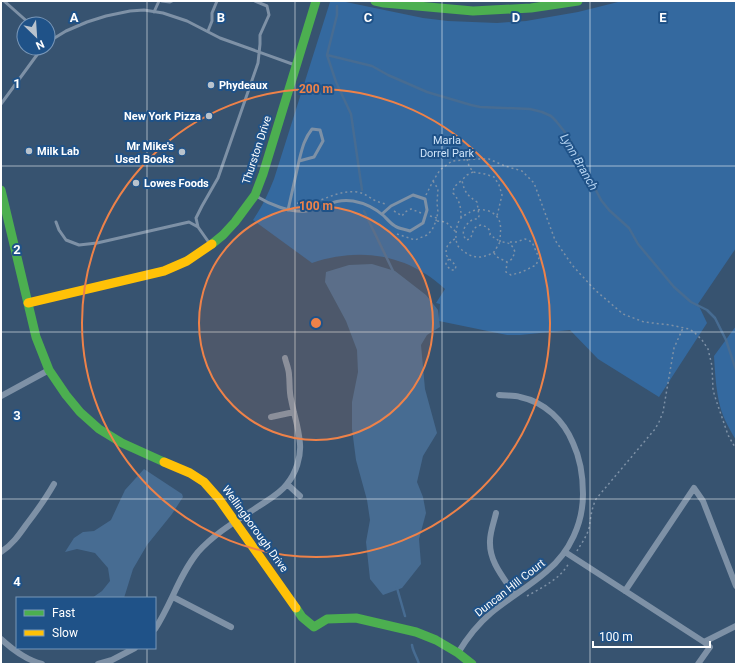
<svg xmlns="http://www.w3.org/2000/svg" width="737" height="665" viewBox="0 0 737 665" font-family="Roboto,sans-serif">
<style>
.green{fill:#34699f}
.water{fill:#476c92}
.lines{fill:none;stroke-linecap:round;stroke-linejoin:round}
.stream{stroke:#476c92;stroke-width:2.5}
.path{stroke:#7e91a6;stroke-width:1.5;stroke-dasharray:2 3;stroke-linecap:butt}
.lane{stroke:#7e91a6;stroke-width:3}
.street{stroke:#7e91a6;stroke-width:6}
.fast{stroke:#4caf50;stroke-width:9}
.slow{stroke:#ffc107;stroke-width:9}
.grid{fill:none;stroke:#fff;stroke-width:1;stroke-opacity:0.55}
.ring{fill:none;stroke:#ee8249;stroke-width:2}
.poi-dot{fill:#b9c3cd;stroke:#1f5288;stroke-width:1.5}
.labels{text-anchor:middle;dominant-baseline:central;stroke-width:4;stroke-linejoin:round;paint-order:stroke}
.poi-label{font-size:11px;font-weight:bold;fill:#fff;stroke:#1f5288;text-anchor:start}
.park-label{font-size:11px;fill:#cee3f8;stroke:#1f5288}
.street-label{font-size:11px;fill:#fff;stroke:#1f5288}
.water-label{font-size:12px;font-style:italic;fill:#b5d4f2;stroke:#1f5288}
.grid-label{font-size:13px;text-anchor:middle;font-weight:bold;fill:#fff;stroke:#1f5288;stroke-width:4;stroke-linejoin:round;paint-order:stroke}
.centre{fill:#ee8249;stroke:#1f5288;stroke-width:2}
.ring-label{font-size:12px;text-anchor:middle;font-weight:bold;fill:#ee8249;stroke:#1f5288;stroke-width:4;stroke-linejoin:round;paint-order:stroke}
</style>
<rect width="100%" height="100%" fill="#375370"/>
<path class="green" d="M 335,1 L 341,1 L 423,18 L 448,21 L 497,23 L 526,21 L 578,12 L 622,1 L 736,1 L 736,248 L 698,304 L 707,323 L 659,397 L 598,359 L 570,330 L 520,335 L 507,335 L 439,321 L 440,304 L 436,303 L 445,289 C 407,254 360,247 312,263 L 253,220 C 262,207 268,194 274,179 L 330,2 Z
M 736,326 L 736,440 C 730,430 723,418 720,406 C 716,390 715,373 714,356 Z"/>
<path class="water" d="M 372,264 L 395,271 L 426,295 L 438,310 L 440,327 L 427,335 L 421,345 L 425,389 L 437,433 L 423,456 L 417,482 L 423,497 L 426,513 L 419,539 L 421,564 L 402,588 L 383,595 L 370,579 L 366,542 L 370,520 L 367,500 L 356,460 L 352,429 L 352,402 L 358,372 L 357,350 L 346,321 L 325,282 L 326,272 L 349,265 Z
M 144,469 L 182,494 L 183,497 L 172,514 L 147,545 L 133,569 L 124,598 L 92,598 L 102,591 L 110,581 L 108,568 L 95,553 L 77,549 L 65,552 L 74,538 L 83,532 L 94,531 L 111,520 L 125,490 Z"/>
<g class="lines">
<path class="stream" d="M 327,55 L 372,66 L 388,75 L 427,92 L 471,105 L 480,107 L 530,109 L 542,112 L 551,116 L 556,121 L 564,131 L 571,142 L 601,200 L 609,210 L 629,228 L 638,244 L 674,287 L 691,302 L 707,310 L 715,318 L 726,340 L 736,370
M 327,55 L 336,82 L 351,114 L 362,190
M 327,55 L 337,15 L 337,6
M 364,211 L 394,273
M 397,588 L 405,616
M 412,645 C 413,652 417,657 419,664"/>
<path class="path" d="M 467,159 L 469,166 L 473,172 L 485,174 L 494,177 L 499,185 L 502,195 L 497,216
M 473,172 L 467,175 L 462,180 C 464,192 468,196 477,202 L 479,216 L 478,219 L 473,219 C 465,225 460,231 466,240 L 470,239 C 474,232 471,228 481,225 C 486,226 491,229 490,235 C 494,238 496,238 500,242
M 433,181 L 438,189 L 437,203 L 438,212 L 436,221
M 426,195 L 433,181 L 440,170 L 452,161 L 475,159 L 489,159 L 505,166 L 522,171 L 534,183 L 555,240 L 572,265 L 595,290 L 623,314 L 644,322 L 670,325 L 689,329 L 694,332 L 702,340 L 708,349 L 712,366 L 713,390 L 716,400 L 728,435 L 736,449
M 297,203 C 318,207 334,189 357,192 C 364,193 369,197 374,200 C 378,202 382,203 386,204
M 394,211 L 402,216 L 405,212 L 411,209 L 421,213
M 430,216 L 437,218
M 461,218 C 461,207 460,201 453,193 L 454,187 L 462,180
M 397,234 L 415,240 L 427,235 L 432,230 L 436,221 L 446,222 L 456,232
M 500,242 C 500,230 504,219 491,212 C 485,209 476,209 470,212 C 468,214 464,215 462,217 C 456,222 454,239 458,246 C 459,248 461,249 462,250 C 470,257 479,259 488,255 C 488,255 493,253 493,253 C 495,251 498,245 500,242 C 509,242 512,244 515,252 L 512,259 L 507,262 L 506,272 L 511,275 L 522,272 L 536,265 L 539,258 L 532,242 L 525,239 L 516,242 L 507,242
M 494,253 L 497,257 L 507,262
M 449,259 L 446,262 L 446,265 L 451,270 L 455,270 L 456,266 L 446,255 C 446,245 448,244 456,238
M 577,551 C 581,544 587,536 589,528 C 591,517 591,510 596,499 L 655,429 L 659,422 L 663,412 L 674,348 L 683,328
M 527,596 C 543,587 560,579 569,563"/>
<path class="lane" d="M 4,1 L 30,24
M 162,1 L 170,2 L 172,1
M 154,12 L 159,1
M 208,31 L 212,21 L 212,13 L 217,1
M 48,42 L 66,31 L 87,22 L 106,16 L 130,11 L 144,10 L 163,13 L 187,21 L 220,38 L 295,65
M 1,104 L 42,48
M 256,196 C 269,204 290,213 306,211 C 323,208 334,198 353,201 C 364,203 375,208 384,216 C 387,219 391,224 395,226 C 399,229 405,229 410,231 L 423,223 L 427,210 L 425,199 L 413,195 L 391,206 L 382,214
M 288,210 L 299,161 L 314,157 L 323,141 L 320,130 L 312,129 C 304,139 302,149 299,161
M 56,222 L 59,230 L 66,240 L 79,245 L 97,243 L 189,222 L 198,227
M 210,244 L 198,227 L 196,218 L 202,206 L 218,178 L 258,63 L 260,44 L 260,35 L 269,15 L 267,6 L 255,1"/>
<path class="street" d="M 1,396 L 49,370
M 271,417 L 294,412
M 287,484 L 300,496
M 496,513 C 494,522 490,532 490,541 C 489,562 504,578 515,595
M 1,552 C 12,545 19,535 26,525 C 36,512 46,498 54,484
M 565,552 L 704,642 L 736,626
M 625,591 L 694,488 L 703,501 L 736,586
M 173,597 L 231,627
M 155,629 C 171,605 179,575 198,552 C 214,534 236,521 256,508 C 266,501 280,494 287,484 C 296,473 301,457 300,444 C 299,428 294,415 291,399 C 289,391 290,383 289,375 C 289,369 286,363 285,358
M 1,639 C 13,650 26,660 42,664
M 458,653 C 467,638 478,624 491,613 C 509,598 530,586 547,571 C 570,552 583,523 583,494 C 583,477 580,458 573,443 C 564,421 545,402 520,397 C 514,395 506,396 499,395
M 98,664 L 112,660 L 135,648
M 698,664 L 710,647 L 704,642"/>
<path class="fast" d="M 375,1 L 384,3 L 473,11 L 531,8 L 578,1
M 1,190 L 36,337 L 49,370 L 66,395 L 80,412 L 99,429 L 122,443 L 164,462
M 212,244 L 223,235 L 235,222 L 255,195 L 263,174 L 316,1
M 296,608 L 302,617 L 314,627 L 327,619 L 356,618 L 416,632 L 436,640 L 458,653 L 472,664"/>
<path class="slow" d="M 28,303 L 164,271 L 187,261 L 212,244
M 164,462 L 190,473 L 204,482 L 219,499 L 296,608"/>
</g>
<path class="grid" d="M 147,1 L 147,598M 295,1 L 295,664M 442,1 L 442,664M 590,1 L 590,664M 1,166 L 736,166M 1,332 L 736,332M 1,499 L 736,499M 147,648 L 147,664"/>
<circle cx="316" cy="323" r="117" fill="#ee8249" fill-opacity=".12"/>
<g class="ring">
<circle cx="316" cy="323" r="117"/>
<circle cx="316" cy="323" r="234"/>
</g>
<g class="poi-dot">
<circle cx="211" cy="85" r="4"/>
<circle cx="209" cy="116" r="4"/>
<circle cx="29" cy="151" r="4"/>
<circle cx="182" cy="152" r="4"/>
<circle cx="136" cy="183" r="4"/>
</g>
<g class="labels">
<g class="poi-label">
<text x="219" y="85">Phydeaux</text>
<text x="201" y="116" text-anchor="end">New York Pizza</text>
<text x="174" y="146" text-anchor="end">Mr Mike's<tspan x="174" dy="13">Used Books</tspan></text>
<text x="37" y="151">Milk Lab</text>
<text x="144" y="183">Lowes Foods</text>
</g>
<g class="park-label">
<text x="447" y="140">Marla<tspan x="447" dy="13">Dorrel Park</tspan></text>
</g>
<g class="street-label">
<text transform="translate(257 150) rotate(-72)">Thurston Drive</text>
<text transform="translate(255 529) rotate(54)">Wellingborough Drive</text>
<text transform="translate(510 588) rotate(-38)">Duncan Hill Court</text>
</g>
<g class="water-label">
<text transform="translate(579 162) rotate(60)">Lynn Branch</text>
</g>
</g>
<g class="grid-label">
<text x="74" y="22">A</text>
<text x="221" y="22">B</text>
<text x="368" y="22">C</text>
<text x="516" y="22">D</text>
<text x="663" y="22">E</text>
<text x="17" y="88">1</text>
<text x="17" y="254">2</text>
<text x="17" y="420">3</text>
<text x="17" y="586">4</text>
</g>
<circle cx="316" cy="323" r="6" class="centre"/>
<g class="ring-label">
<text x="316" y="93">200 m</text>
<text x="316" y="210">100 m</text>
</g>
<rect width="737" height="665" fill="none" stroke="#ffffff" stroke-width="4"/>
<rect x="16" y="597" width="140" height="52" fill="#1f5288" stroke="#7997b8"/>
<rect x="24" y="610" width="20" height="6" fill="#4caf50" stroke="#7997b8"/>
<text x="52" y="617" font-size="12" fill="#ffffff">Fast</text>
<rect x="24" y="630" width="20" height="6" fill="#ffc107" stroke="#7997b8"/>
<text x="52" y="637" font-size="12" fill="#ffffff">Slow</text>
<g transform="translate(36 36) rotate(155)"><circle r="19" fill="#1f5288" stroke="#7997b8"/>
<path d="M0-3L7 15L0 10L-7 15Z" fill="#b9c3cd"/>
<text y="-6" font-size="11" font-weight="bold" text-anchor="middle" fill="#ffffff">N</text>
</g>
<path d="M593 641v6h117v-6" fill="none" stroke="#ffffff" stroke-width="2"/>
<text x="599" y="641" font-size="12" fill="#ffffff" stroke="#1f5288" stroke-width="3" paint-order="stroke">100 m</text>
</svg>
